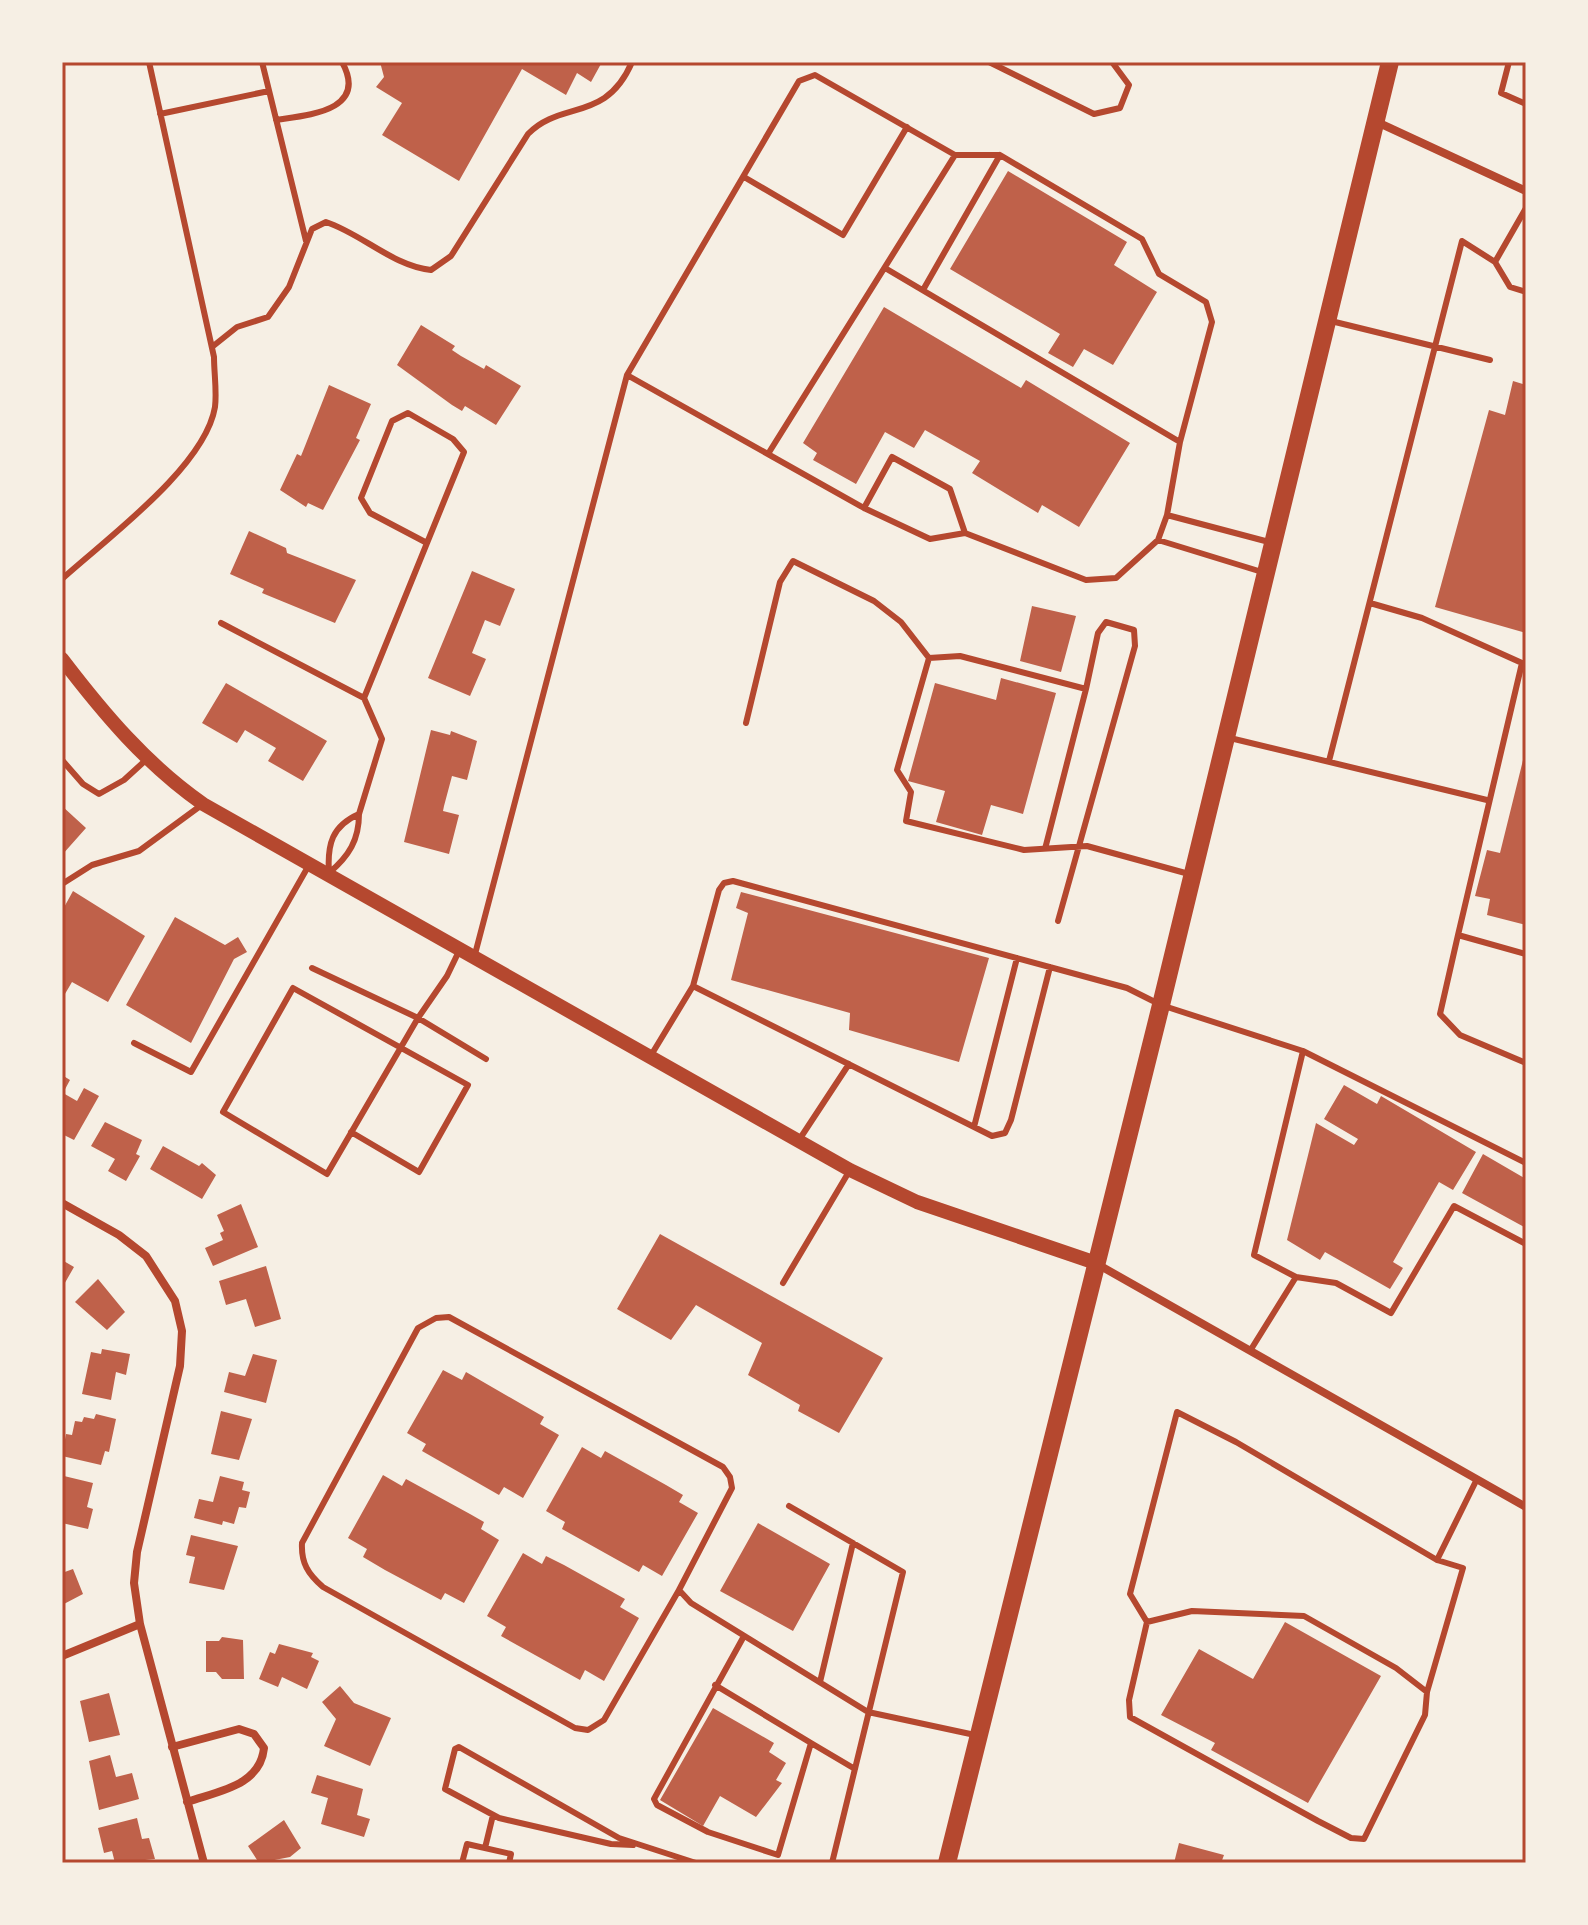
<svg xmlns="http://www.w3.org/2000/svg" width="1588" height="1925" viewBox="0 0 1588 1925" font-family="Cabin,sans-serif">
<style>
.building{fill:#bf614a}
.lines{fill:none;stroke-linecap:round;stroke-linejoin:round}
.service{stroke:#b5482f;stroke-width:6}
.minor{stroke:#b5482f;stroke-width:8}
.tertiary{stroke:#b5482f;stroke-width:14}
.primary{stroke:#b5482f;stroke-width:18}
.neatline{fill:none;stroke:#b5482f;stroke-width:3}
</style>
<rect width="100%" height="100%" fill="#f6efe4"/>
<path class="building" d="M 380,62 L 602,62 L 591,82 L 577,73 L 566,95 L 522,69 L 459,181 L 382,135 L 402,103 L 376,87 L 384,77 Z
M 1008,171 L 1127,242 L 1114,265 L 1157,292 L 1113,365 L 1084,349 L 1073,367 L 1048,353 L 1060,334 L 950,269 Z
M 884,307 L 1021,388 L 1026,380 L 1130,443 L 1079,527 L 1042,505 L 1038,513 L 972,473 L 980,461 L 925,430 L 914,448 L 885,432 L 856,484 L 813,460 L 817,453 L 803,443 Z
M 421,325 L 455,346 L 452,350 L 461,356 L 484,369 L 486,365 L 521,386 L 496,425 L 465,406 L 462,411 L 452,405 L 397,365 Z
M 1513,381 L 1526,385 L 1526,633 L 1435,607 L 1489,410 L 1505,415 Z
M 329,385 L 371,404 L 356,438 L 360,440 L 323,510 L 308,503 L 306,507 L 280,490 L 297,454 L 301,456 L 305,446 Z
M 249,531 L 286,548 L 287,553 L 356,580 L 335,623 L 262,593 L 264,589 L 230,574 Z
M 472,571 L 515,589 L 500,626 L 485,620 L 472,653 L 486,659 L 470,696 L 428,678 Z
M 1032,606 L 1076,616 L 1061,672 L 1020,661 Z
M 1001,678 L 1056,693 L 1023,814 L 991,805 L 982,835 L 936,822 L 945,791 L 908,781 L 935,683 L 996,700 Z
M 226,683 L 327,741 L 303,781 L 268,761 L 276,748 L 245,730 L 237,743 L 202,723 Z
M 431,730 L 450,735 L 451,731 L 477,741 L 467,780 L 452,776 L 444,806 L 443,811 L 459,815 L 449,854 L 404,842 Z
M 1525,752 L 1526,752 L 1526,925 L 1487,915 L 1490,899 L 1475,896 L 1487,850 L 1500,853 Z
M 62,806 L 86,828 L 62,855 Z
M 73,891 L 145,936 L 108,1002 L 72,982 L 62,999 L 62,911 Z
M 741,892 L 989,958 L 959,1062 L 849,1030 L 850,1013 L 731,980 L 748,913 L 736,908 Z
M 175,917 L 225,945 L 238,937 L 247,952 L 234,959 L 191,1043 L 126,1005 Z
M 62,1075 L 70,1080 L 63,1093 L 77,1101 L 84,1088 L 99,1096 L 74,1140 L 62,1134 Z
M 1344,1085 L 1377,1104 L 1381,1096 L 1476,1152 L 1453,1190 L 1439,1182 L 1393,1262 L 1403,1268 L 1390,1289 L 1325,1252 L 1320,1260 L 1287,1240 L 1316,1123 L 1354,1145 L 1358,1139 L 1324,1119 Z
M 105,1122 L 142,1140 L 136,1154 L 140,1156 L 126,1181 L 108,1171 L 115,1159 L 91,1146 Z
M 163,1146 L 199,1166 L 202,1163 L 216,1175 L 202,1199 L 150,1169 Z
M 1483,1154 L 1526,1179 L 1526,1228 L 1462,1193 Z
M 241,1204 L 258,1247 L 213,1266 L 205,1248 L 223,1240 L 220,1233 L 224,1231 L 217,1215 Z
M 660,1234 L 883,1358 L 839,1433 L 798,1411 L 800,1405 L 748,1375 L 762,1343 L 696,1305 L 671,1340 L 617,1309 Z
M 62,1260 L 74,1267 L 62,1288 Z
M 266,1266 L 281,1319 L 255,1327 L 246,1299 L 226,1305 L 219,1281 Z
M 98,1279 L 125,1312 L 107,1330 L 75,1302 Z
M 102,1349 L 130,1354 L 126,1375 L 116,1372 L 111,1400 L 82,1394 L 91,1352 L 101,1354 Z
M 253,1354 L 277,1360 L 266,1403 L 224,1392 L 229,1372 L 245,1376 Z
M 443,1370 L 462,1380 L 466,1372 L 544,1417 L 540,1424 L 559,1435 L 523,1498 L 504,1487 L 499,1495 L 422,1451 L 426,1444 L 407,1433 Z
M 221,1411 L 252,1419 L 239,1460 L 211,1454 Z
M 96,1414 L 116,1419 L 109,1452 L 105,1451 L 101,1465 L 62,1456 L 66,1434 L 72,1435 L 75,1421 L 82,1422 L 84,1417 L 94,1419 Z
M 582,1447 L 601,1458 L 605,1451 L 666,1485 L 683,1495 L 679,1502 L 698,1513 L 662,1576 L 643,1565 L 639,1572 L 562,1529 L 565,1522 L 546,1511 Z
M 383,1475 L 402,1486 L 406,1479 L 470,1514 L 484,1522 L 481,1529 L 499,1540 L 464,1603 L 445,1593 L 441,1600 L 385,1570 L 363,1557 L 367,1549 L 348,1538 Z
M 64,1476 L 93,1483 L 87,1507 L 93,1509 L 88,1529 L 62,1523 Z
M 220,1476 L 244,1482 L 242,1490 L 250,1492 L 246,1508 L 239,1507 L 234,1524 L 223,1521 L 222,1525 L 194,1518 L 199,1499 L 213,1502 Z
M 758,1523 L 830,1564 L 793,1631 L 720,1591 Z
M 191,1535 L 238,1546 L 224,1590 L 189,1583 L 195,1557 L 186,1555 Z
M 523,1553 L 542,1564 L 546,1556 L 564,1565 L 625,1599 L 620,1607 L 639,1618 L 604,1681 L 585,1670 L 580,1680 L 501,1636 L 506,1627 L 487,1616 Z
M 73,1569 L 83,1594 L 62,1605 L 62,1573 Z
M 1285,1622 L 1381,1676 L 1308,1803 L 1211,1750 L 1215,1743 L 1161,1715 L 1199,1649 L 1253,1679 Z
M 222,1637 L 243,1640 L 244,1679 L 222,1679 L 216,1672 L 206,1672 L 206,1641 L 219,1641 Z
M 279,1644 L 313,1653 L 311,1657 L 319,1661 L 307,1689 L 282,1677 L 278,1687 L 259,1679 L 270,1652 L 275,1654 Z
M 340,1686 L 354,1703 L 391,1718 L 370,1766 L 324,1746 L 336,1719 L 322,1702 Z
M 109,1693 L 120,1735 L 89,1742 L 80,1701 Z
M 713,1708 L 774,1743 L 769,1752 L 786,1763 L 776,1780 L 782,1783 L 756,1817 L 720,1796 L 703,1826 L 660,1800 Z
M 110,1755 L 116,1777 L 132,1773 L 139,1799 L 99,1810 L 89,1761 Z
M 317,1775 L 363,1789 L 357,1815 L 370,1819 L 364,1837 L 321,1824 L 328,1798 L 311,1793 Z
M 137,1818 L 142,1839 L 149,1838 L 155,1859 L 115,1863 L 112,1851 L 104,1853 L 98,1828 Z
M 284,1820 L 301,1848 L 290,1857 L 259,1863 L 248,1846 Z
M 1179,1843 L 1224,1855 L 1221,1863 L 1174,1863 Z"/>
<g class="lines">
<path class="service" d="M 262,62 L 306,241
M 989,62 L 1094,114 L 1120,108 L 1129,85 L 1112,62
M 1509,62 L 1501,93 L 1526,104
M 160,114 L 269,91
M 276,120 C 308,115 369,111 342,62
M 744,177 L 843,235 L 907,127
M 1495,262 L 1510,287 L 1526,292
M 923,290 L 1000,155
M 1331,321 L 1490,360
M 212,347 L 237,327 L 268,317 L 289,287 L 312,229 L 326,222 C 362,234 393,266 431,270 L 451,256 L 528,134 C 561,100 606,123 632,62
M 627,375 L 864,508 L 930,539 L 965,533
M 768,454 L 955,155 L 1000,155 L 1142,239 L 1159,274 L 1206,302 L 1212,322 L 1180,442
M 864,508 L 892,457 L 950,489 L 965,533 L 1086,580 L 1116,578 L 1158,540 L 1167,515 L 1180,442 L 885,268
M 1167,515 L 1269,542
M 1158,540 L 1262,572
M 62,579 C 106,539 205,467 215,407 C 217,391 214,373 214,357 L 149,62
M 1370,603 L 1422,618 L 1522,663 L 1458,935 L 1526,954
M 221,623 L 364,698
M 929,658 L 960,656 L 1086,689 L 1045,849
M 746,723 L 780,582 L 793,561 L 874,601 L 901,622 L 929,658 L 897,770 L 911,792 L 906,821 L 1024,850 L 1087,846 L 1189,874
M 1230,738 L 1487,800
M 62,760 L 83,784 L 99,794 L 124,780 L 147,759
M 1329,761 L 1462,241 L 1495,262 L 1526,208
M 359,814 L 382,739 L 364,698 L 464,452 L 453,439 L 408,413 L 392,421 L 361,498 L 370,513 L 427,543
M 359,814 C 359,840 349,856 329,873 C 327,844 332,826 359,814 Z
M 62,884 L 92,865 L 139,851 L 203,804
M 1058,921 L 1135,646 L 1134,630 L 1106,622 L 1098,633 L 1086,689
M 1458,935 L 1440,1014 L 1460,1035 L 1526,1063
M 474,958 L 627,375 L 799,81 L 815,75 L 955,155
M 312,968 L 418,1018 L 447,976 L 460,949
M 693,986 L 992,1136 L 1005,1133 L 1011,1120 L 1050,967
M 134,1043 L 191,1072 L 309,865
M 650,1057 L 693,986 L 719,890 L 724,883 L 733,881 L 1127,988 L 1161,1005 L 1303,1051 L 1526,1163
M 974,1127 L 1017,958
M 351,1132 L 419,1172 L 468,1085 L 293,988 L 223,1112 L 327,1174 C 357,1122 388,1070 418,1018 L 486,1059
M 799,1140 L 849,1064
M 1296,1277 L 1336,1283 L 1391,1313 L 1454,1206 L 1526,1244
M 783,1283 L 850,1170
M 1250,1351 L 1296,1277 L 1254,1255 L 1303,1051
M 789,1506 L 903,1572 L 832,1863
M 1437,1560 L 1477,1479
M 679,1590 L 604,1720 L 588,1730 L 575,1728 L 323,1587 C 308,1574 301,1563 302,1543 L 418,1328 L 436,1318 L 449,1317 L 723,1467 L 730,1477 L 732,1488 L 679,1590 L 691,1603 L 868,1712 L 975,1735
M 1147,1622 L 1192,1611 L 1304,1616 L 1396,1668 L 1427,1692 L 1425,1715 L 1364,1839 L 1351,1838 L 1318,1821 L 1130,1717 L 1129,1700 L 1147,1622 L 1130,1594 L 1177,1412 L 1236,1442 L 1437,1560 L 1463,1568 L 1427,1692
M 744,1636 L 654,1799 L 657,1805 L 708,1832 L 778,1855 L 811,1743 L 855,1769
M 820,1682 L 853,1543
M 715,1685 L 811,1743
M 633,1845 L 611,1844 L 499,1818 L 445,1789 L 455,1749 L 459,1747 L 619,1838 L 696,1863
M 485,1848 L 493,1815
M 462,1863 L 467,1844 L 511,1854 L 509,1863"/>
<path class="minor" d="M 1377,122 L 1526,191
M 62,1203 L 119,1235 L 146,1256 L 175,1301 L 182,1331 L 180,1366 L 137,1552 L 134,1583 L 140,1624 L 204,1863
M 1097,1264 L 1526,1507
M 62,1656 L 140,1624
M 172,1747 L 239,1729 L 254,1734 L 264,1748 C 260,1786 219,1791 187,1802"/>
<path class="tertiary" d="M 62,659 C 104,714 146,764 203,804 L 850,1170 L 917,1202 L 1096,1263"/>
<path class="primary" d="M 947,1863 L 1161,1005 L 1390,62"/>
</g>
<rect width="1588" height="1925" fill="none" stroke="#f6efe4" stroke-width="128"/>
<rect x="64" y="64" width="1460" height="1797" class="neatline"/>
</svg>
